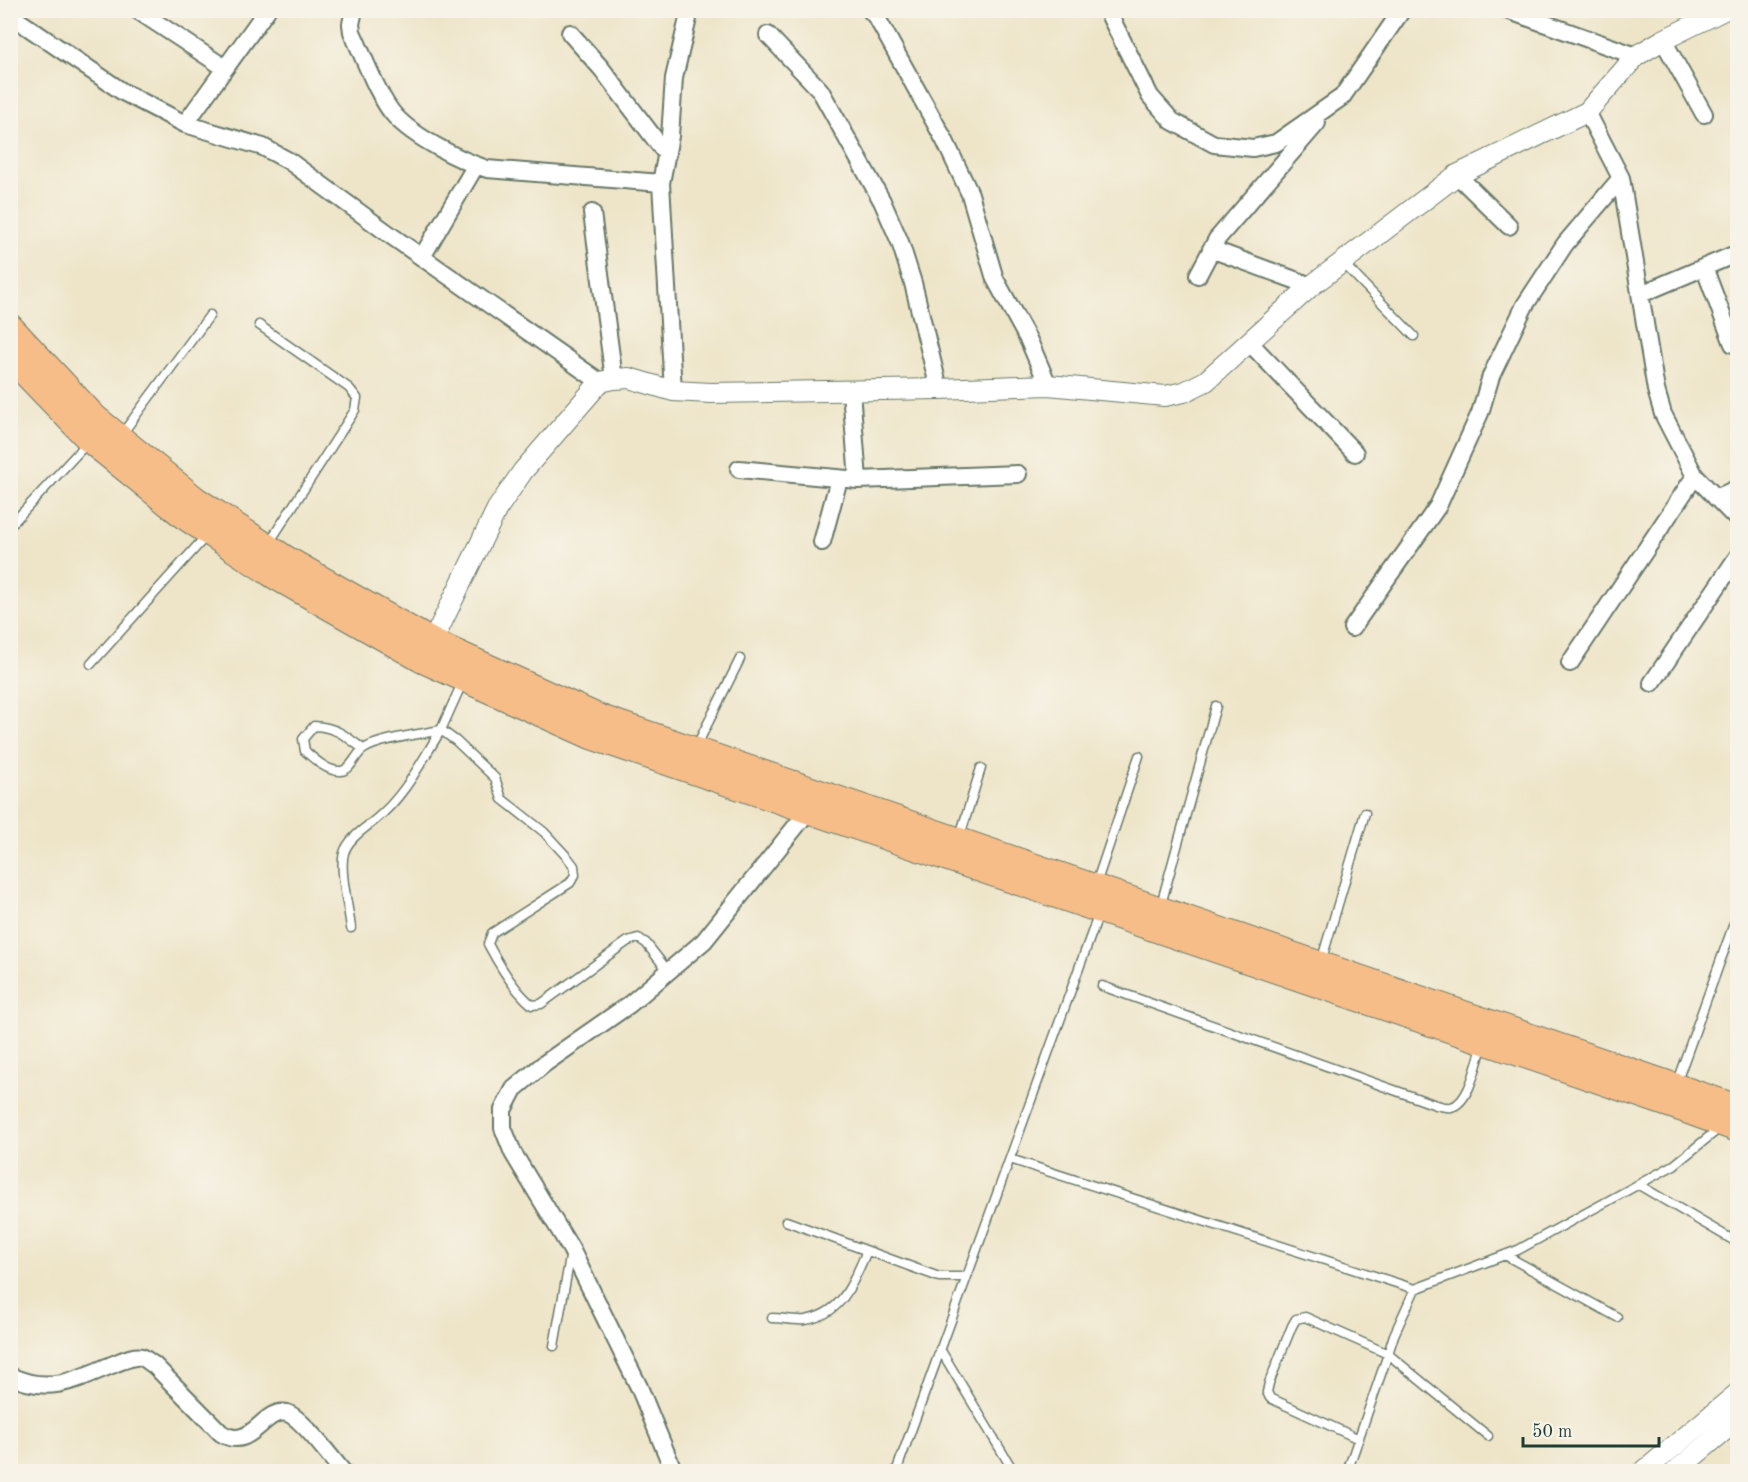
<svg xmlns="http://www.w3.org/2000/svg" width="1748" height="1482" viewBox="0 0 1748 1482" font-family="'Old Standard TT',serif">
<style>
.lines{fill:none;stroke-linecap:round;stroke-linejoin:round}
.service-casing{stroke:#677868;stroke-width:11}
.minor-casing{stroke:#677868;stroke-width:20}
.tertiary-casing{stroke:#677868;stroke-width:22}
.primary-casing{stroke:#677868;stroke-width:28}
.service{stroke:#fff;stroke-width:8}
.minor{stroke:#fff;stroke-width:16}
.tertiary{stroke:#fff;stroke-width:20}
.primary{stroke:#f7bd88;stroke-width:26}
</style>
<rect width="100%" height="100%" fill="#f7f3e8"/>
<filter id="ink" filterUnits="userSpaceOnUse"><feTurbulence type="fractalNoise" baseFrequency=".0167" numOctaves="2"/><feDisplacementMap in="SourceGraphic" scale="12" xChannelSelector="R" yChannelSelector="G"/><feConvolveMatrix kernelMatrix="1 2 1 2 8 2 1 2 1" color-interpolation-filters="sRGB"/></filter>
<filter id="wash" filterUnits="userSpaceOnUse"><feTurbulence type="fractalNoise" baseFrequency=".008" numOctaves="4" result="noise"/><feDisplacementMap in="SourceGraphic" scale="24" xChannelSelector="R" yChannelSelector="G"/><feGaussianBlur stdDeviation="1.35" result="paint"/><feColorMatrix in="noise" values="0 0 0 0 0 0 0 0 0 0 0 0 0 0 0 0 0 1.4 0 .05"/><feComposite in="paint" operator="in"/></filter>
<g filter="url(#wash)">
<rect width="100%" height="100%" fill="#eee5c9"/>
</g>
<g filter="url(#ink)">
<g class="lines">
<defs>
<path id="service" d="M 1343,263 L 1414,336
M 259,325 L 349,388 L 357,398 L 355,410 L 269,543
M 122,434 L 210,315
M 10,526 L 88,442
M 91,664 L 207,535
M 463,681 L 441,730 L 456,741 L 495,778 L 502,799 L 544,832 L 568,858 L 574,866 L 575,875 L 570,883 L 492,933 L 488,944 C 499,965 514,990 532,1005 L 541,1004 L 628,941 L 638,938 L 646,943 L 668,971
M 696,747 L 740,659
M 959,839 L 981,768
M 1096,884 L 1139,756
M 1160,908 L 1216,706
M 351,928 C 349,909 339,870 344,853 C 348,839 364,829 375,820 C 405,796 421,762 441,730 C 422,734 378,739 364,749 C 355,754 352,770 341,771 C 328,772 314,759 305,751 L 303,739 L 314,726 C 336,727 346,736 363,749
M 1321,962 L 1365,813
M 1102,986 L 1436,1105 C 1441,1106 1446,1108 1451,1107 C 1470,1103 1477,1061 1483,1044
M 1676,1084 L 1737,915
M 1010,1159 L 1415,1289
M 1639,1185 L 1738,1243
M 786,1221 L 939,1277 L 966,1277
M 1505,1255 L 1617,1317
M 772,1318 C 782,1318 794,1321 805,1320 C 844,1314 853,1281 867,1251
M 554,1346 L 571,1252
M 940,1349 L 1014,1472
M 1488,1436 L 1388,1354 L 1394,1335 L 1415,1289 L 1518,1250 L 1674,1165 L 1721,1127
M 896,1472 L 1099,913
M 1347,1472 L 1388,1354 L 1305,1317 L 1296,1319 L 1292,1326 L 1269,1383 L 1267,1392 L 1270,1398 L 1359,1439"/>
<path id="minor" d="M 137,10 L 225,68
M 354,10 L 351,24 L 352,32 C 363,55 379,99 395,116 C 414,137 459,160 487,169 L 661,183 L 673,391
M 870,10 L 877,18 L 945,141 L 970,194 L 995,279 L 1029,341 L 1048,385
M 1107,10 L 1150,96 L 1172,121 L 1214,144 L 1253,148 L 1276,143 L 1342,97 L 1402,10
M 1507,10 L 1636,56
M 10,15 L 123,92 L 185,124 L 263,147 L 289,161 L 393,237 L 600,382
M 570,33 L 601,68 L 667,155
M 768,35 L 820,90 L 882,201 L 900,242 L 913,283 L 939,389
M 1663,40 L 1704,114
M 1587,112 L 1621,178 L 1656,390 L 1663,414 L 1695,476 L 1738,520
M 185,124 L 267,10
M 1457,175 L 1509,226
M 661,183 L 670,136 L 674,78 L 690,10
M 592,213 L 614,379
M 1211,249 L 1311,286
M 422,257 L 476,165
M 1704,267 L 1733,344
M 1198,275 L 1217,239 L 1317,123
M 1641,294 L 1738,253
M 1249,342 L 1355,453
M 851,391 L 858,480
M 739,469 L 858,480 L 1018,474
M 1716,498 L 1738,488
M 822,542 L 839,479
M 1352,628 L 1438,506 L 1480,413 L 1491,376 L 1525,305 L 1565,244 L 1621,178
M 1570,663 L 1695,476
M 1652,683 L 1738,556
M 10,1376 C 50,1395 77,1379 114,1364 C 122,1361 133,1355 142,1357 C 145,1358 150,1363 154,1365 L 221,1433 C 251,1453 263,1407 287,1413 C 301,1417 332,1459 343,1472
M 674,1472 L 639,1387 L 571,1249 L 513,1153 L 503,1128 L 503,1110 L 514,1089 L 544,1064 L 630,1004 L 704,941 L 809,810"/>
<path id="tertiary" d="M 427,653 L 497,509 L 523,471 L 600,382 L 614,379 L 629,378 L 673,391 L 711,393 L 939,389 L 1048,385 L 1165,396 L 1184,392 L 1206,381 L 1311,286 L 1457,175 L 1587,112 L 1636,56 L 1663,40 L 1724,10
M 1643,1472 L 1738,1393
M 1675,1472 L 1738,1419"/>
<path id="primary" d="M 10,327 L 94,417 L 196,500 L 286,559 L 432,642 L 598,717 L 1738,1108
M 10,357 L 90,440 L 184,516 L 275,576 L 423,660 L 591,736 L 1683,1109 L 1738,1129"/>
</defs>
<use href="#service" class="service-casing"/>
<use href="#minor" class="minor-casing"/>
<use href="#tertiary" class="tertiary-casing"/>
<use href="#primary" class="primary-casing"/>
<use href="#service" class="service"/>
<use href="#minor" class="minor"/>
<use href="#tertiary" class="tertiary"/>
<use href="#primary" class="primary"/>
</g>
</g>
<rect width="1748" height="1482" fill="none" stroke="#f7f3e8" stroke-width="36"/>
<path d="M1523 1437v9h136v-9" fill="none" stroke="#1f3d34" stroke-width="3"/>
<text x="1532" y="1437" font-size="18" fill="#1f3d34" stroke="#f7f3e8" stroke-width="4.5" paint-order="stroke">50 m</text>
</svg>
